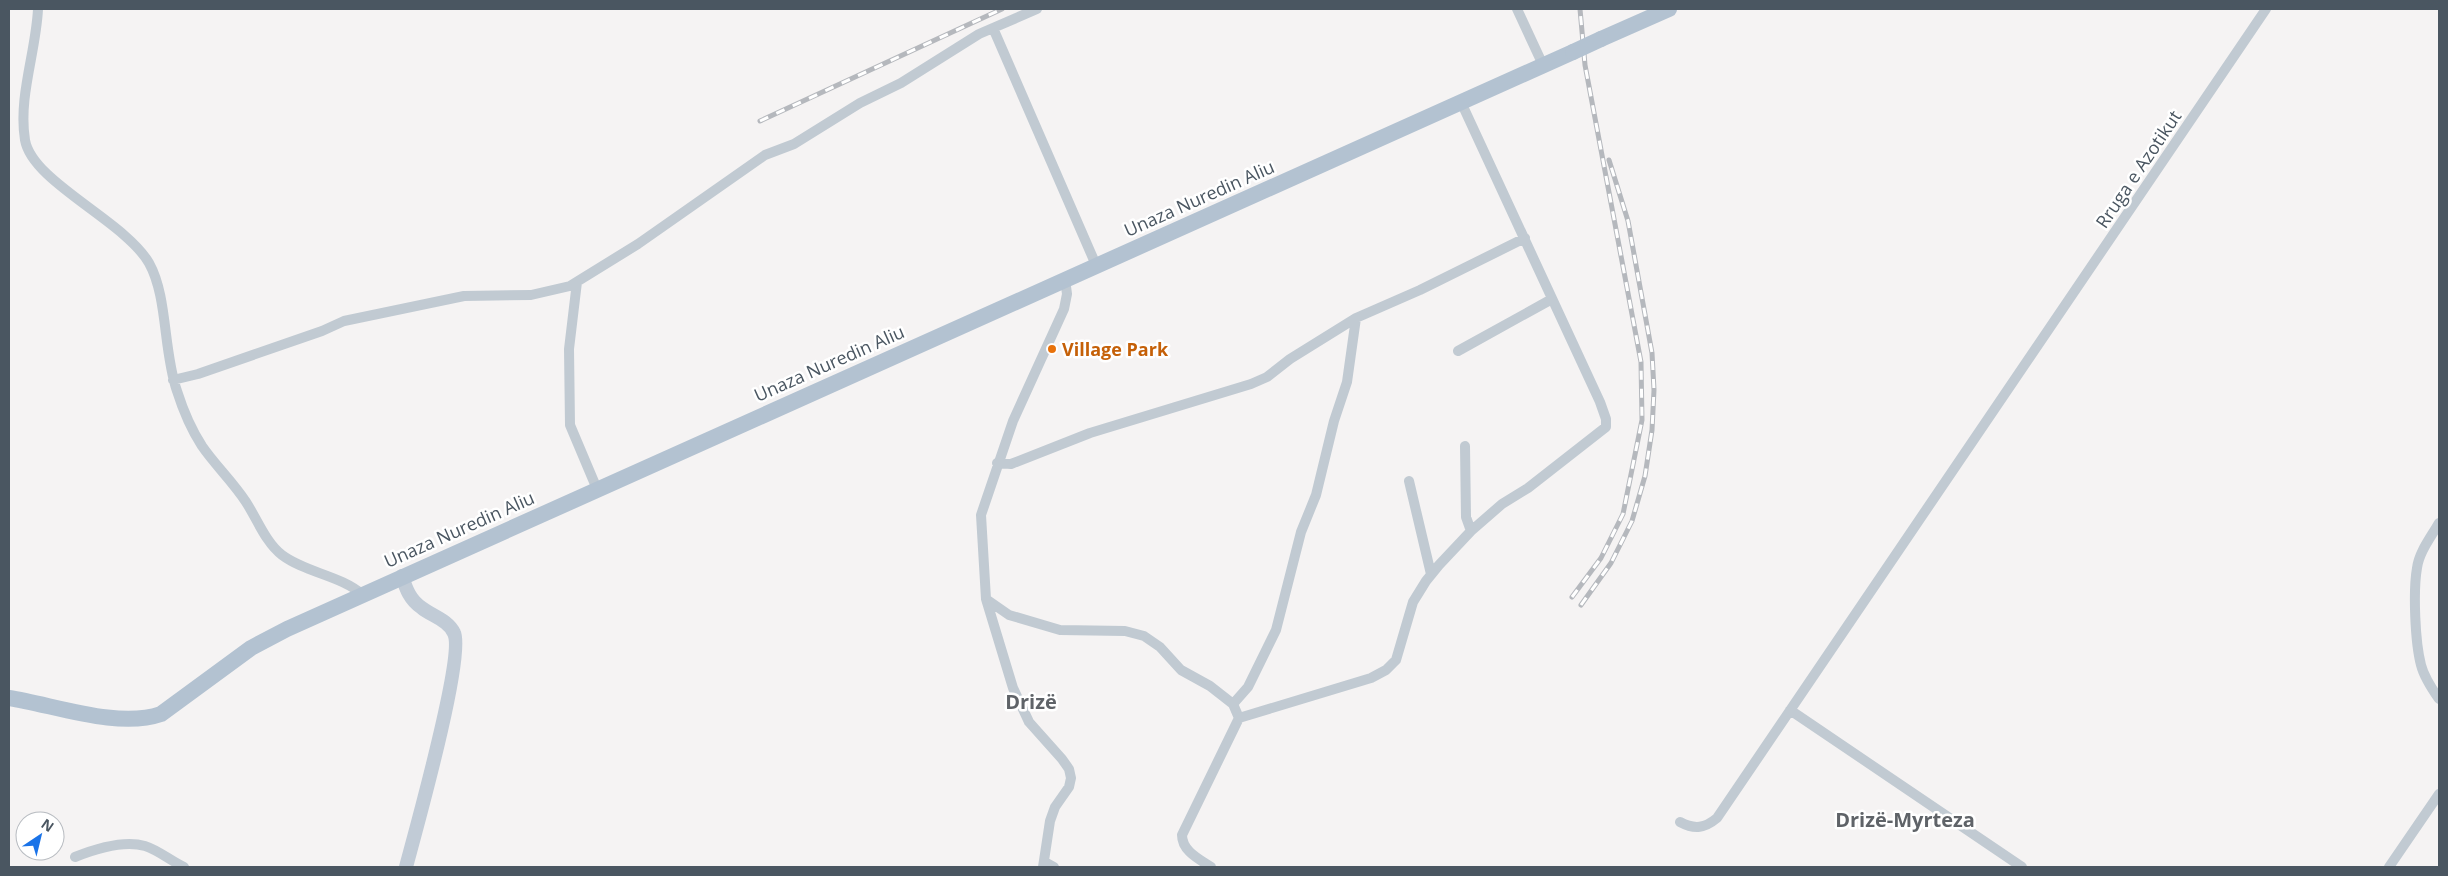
<svg xmlns="http://www.w3.org/2000/svg" width="2448" height="876" viewBox="0 0 2448 876" font-family="'Open Sans',sans-serif">
<style>
.lines{fill:none;stroke-linecap:round;stroke-linejoin:round}
.street{stroke:#c1cad2;stroke-width:10}
.secondary{stroke:#c1cbd6;stroke-width:14}
.primary{stroke:#b3c2d1;stroke-width:16}
.rail-casing{stroke:#b5b8bd;stroke-width:5}
.rail{stroke:#fff;stroke-width:3;stroke-dasharray:9;stroke-linecap:butt}
.primary-bridge{stroke:#b3c2d1;stroke-width:16}
.food-dot{fill:#e8710a;stroke:#fff;stroke-width:2}
.labels{text-anchor:middle;dominant-baseline:central;stroke-width:5;stroke-linejoin:round;paint-order:stroke}
.street-label{font-size:18px;fill:#4a5661;stroke:#fff}
.food-label{font-size:18px;font-weight:bold;fill:#c56008;stroke:#fff;text-anchor:start}
.quarter-label{font-size:20px;font-weight:bold;fill:#5f6368;stroke:#fff}
</style>
<rect width="100%" height="100%" fill="#f5f3f3"/>
<g class="lines">
<path class="street" d="M 38,9 C 36,52 18,97 25,140 C 32,182 125,221 149,263 C 168,297 163,351 177,391 C 183,410 191,429 202,446 C 215,465 233,482 246,502 C 257,519 266,543 282,555 C 306,573 340,575 363,595
M 1517,9 L 1543,65
M 993,28 L 1096,265
M 577,282 L 569,349 L 570,425 L 597,489
M 1458,351 L 1552,299
M 173,380 L 198,374 L 322,331 L 344,321 L 464,296 L 531,295 L 570,286 L 638,244 L 765,155 L 794,144 L 860,103 L 901,83 L 979,34 L 1037,9
M 1465,446 L 1466,517 L 1471,531
M 997,463 L 1011,464 L 1090,433 L 1251,384 L 1267,377 L 1290,359 L 1356,318 L 1420,290 L 1525,238
M 1409,481 L 1431,574
M 2439,523 C 2431,537 2419,552 2417,568 C 2413,591 2415,642 2421,665 C 2424,677 2432,689 2439,699
M 986,599 L 1009,615 L 1060,630 L 1125,631 L 1144,636 L 1160,647 L 1181,670 L 1210,686 L 1233,704 L 1239,718
M 1233,704 L 1248,687 L 1276,630 L 1301,532 L 1316,495 L 1334,421 L 1347,382 L 1356,318
M 1790,710 L 2022,867
M 1680,822 C 1695,830 1705,828 1717,818 L 2266,9
M 75,857 C 95,849 124,840 145,846 C 158,850 171,861 184,867
M 1045,862 L 1054,867
M 1043,867 L 1050,821 L 1055,807 L 1069,787 L 1071,778 L 1069,769 L 1062,759 L 1029,722 L 1013,688 L 986,599 L 981,515 L 1013,421 L 1064,309 L 1067,294 L 1065,279
M 1211,867 C 1199,859 1182,851 1182,835 L 1239,718 L 1371,678 L 1386,670 L 1396,660 L 1413,602 L 1426,581 L 1439,565 L 1471,531 L 1502,504 L 1528,488 L 1606,427 L 1606,419 L 1600,402 L 1461,102
M 2389,867 L 2439,794"/>
<path class="secondary" d="M 402,576 C 406,589 410,600 422,608 C 432,616 448,620 454,633 C 465,655 415,833 406,867"/>
<path class="primary" d="M 1601,39 L 1669,9
M 9,698 C 54,705 118,729 161,714 L 251,648 L 287,629 L 1573,52"/>
<defs>
<path id="rail" d="M 760,121 L 1002,9
M 1572,597 L 1601,558 L 1623,514 L 1642,420 L 1641,362 L 1585,65 L 1580,9
M 1581,605 L 1611,563 L 1632,521 L 1645,476 L 1652,430 L 1654,390 L 1652,353 L 1628,221 L 1609,160"/>
</defs>
<use href="#rail" class="rail-casing"/>
<use href="#rail" class="rail"/>
<path class="primary-bridge" d="M 1573,52 L 1601,39"/>
</g>
<circle class="food-dot" cx="1052" cy="349" r="5"/>
<g class="labels">
<g class="street-label">
<text transform="translate(2138 169) rotate(-56)">Rruga e Azotikut</text>
<text transform="translate(1199 198) rotate(-24)">Unaza Nuredin Aliu</text>
<text transform="translate(829 363) rotate(-24)">Unaza Nuredin Aliu</text>
<text transform="translate(459 529) rotate(-24)">Unaza Nuredin Aliu</text>
</g>
<g class="food-label">
<text x="1062" y="349">Village Park</text>
</g>
<g class="quarter-label">
<text x="1031" y="701">Drizë</text>
<text x="1905" y="819">Drizë-Myrteza</text>
</g>
</g>
<rect width="2448" height="876" fill="none" stroke="#4a5661" stroke-width="20"/>
<g transform="translate(40 836) rotate(35)"><circle r="24" fill="#ffffff" stroke="#b7bbc0"/>
<path d="M0-4L9 19L0 12L-9 19Z" fill="#1a73e8"/>
<text y="-8" font-size="14" font-weight="bold" text-anchor="middle" fill="#4a5661">N</text>
</g>
</svg>
